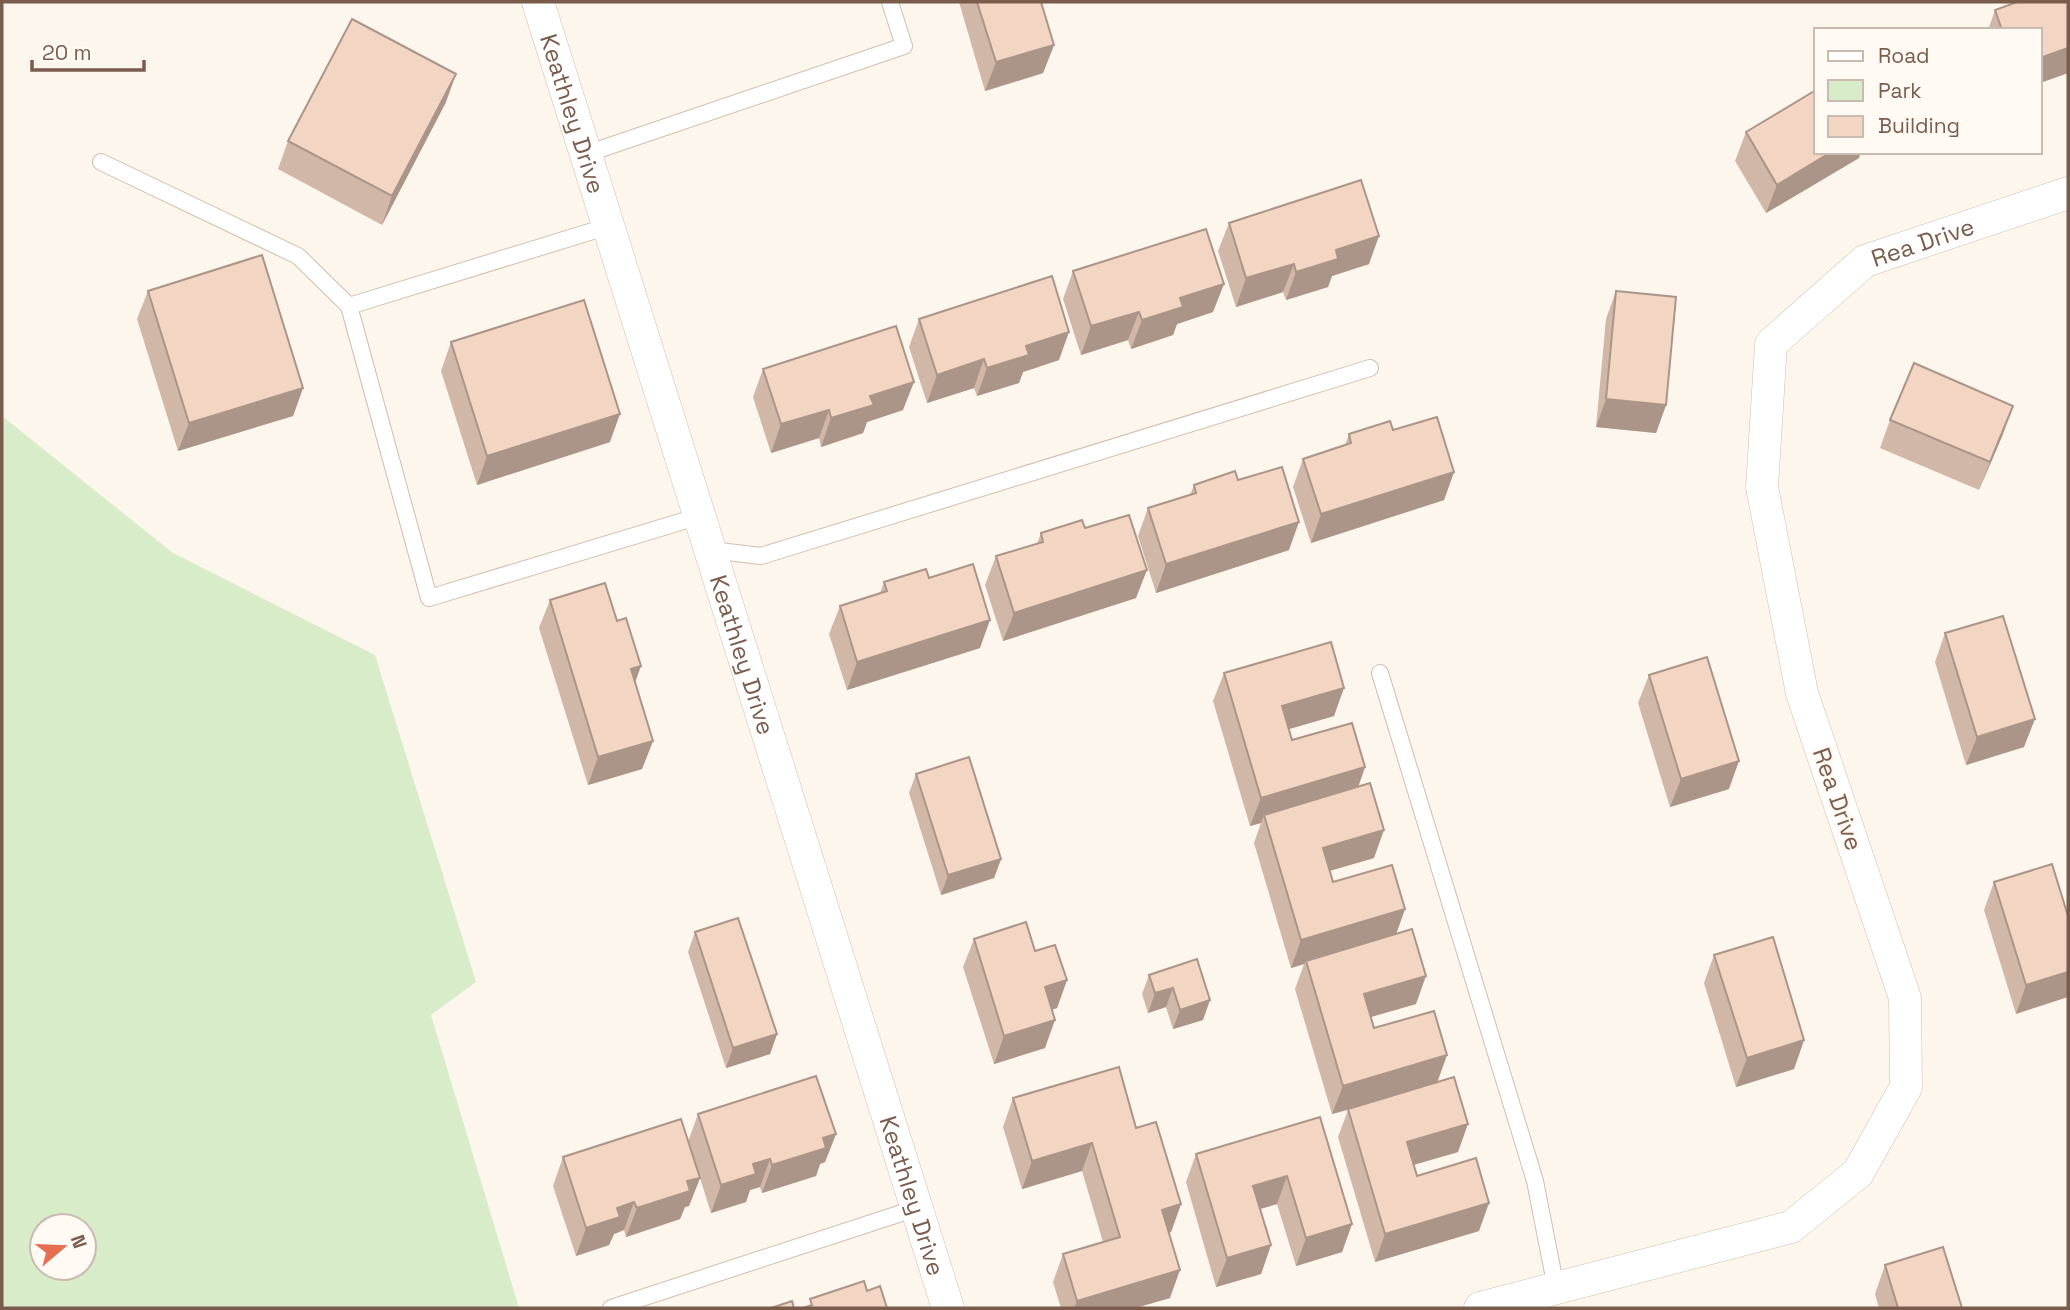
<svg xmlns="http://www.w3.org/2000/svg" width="2070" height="1310" viewBox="0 0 2070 1310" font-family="'Space Grotesk',sans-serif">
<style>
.green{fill:#d8ecc9;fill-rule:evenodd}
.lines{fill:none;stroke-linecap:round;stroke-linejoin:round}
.service-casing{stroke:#d1beb0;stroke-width:18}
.minor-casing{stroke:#d1beb0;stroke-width:33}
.service{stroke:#fff;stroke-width:16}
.minor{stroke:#fff;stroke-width:32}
.wall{fill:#d1b7a8}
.shaded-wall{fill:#aa9588}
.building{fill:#f3d5c3;stroke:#aa9588;stroke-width:2}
.labels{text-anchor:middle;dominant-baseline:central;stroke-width:5;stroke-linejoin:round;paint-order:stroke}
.street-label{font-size:24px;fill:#7a5c4d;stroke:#fffaf3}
</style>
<rect width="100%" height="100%" fill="#fdf6ec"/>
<path class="green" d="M 2,416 L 173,553 L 375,655 L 476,982 L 431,1015 L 519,1308 L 2,1308 ZM 42,1226 L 84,1226 L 84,1268 L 42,1268 Z"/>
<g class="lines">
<defs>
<path id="service" d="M 586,154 L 904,46 L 890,2
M 101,162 L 298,256 L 349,306
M 609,226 L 349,306 L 429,598 L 700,516
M 711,550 L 761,556 L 1370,368
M 1380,673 L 1535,1181 L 1556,1288
M 611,1308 L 917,1208"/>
<g id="minor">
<path id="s1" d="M 538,2 L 948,1308"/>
<path id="s2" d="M 1480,1308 L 1791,1227 L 1858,1173 L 1906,1087 L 1905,998 L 1802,693 L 1762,487 L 1771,344 L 1865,261 L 2068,193"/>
</g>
</defs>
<use href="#service" class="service-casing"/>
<use href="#minor" class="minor-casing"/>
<use href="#service" class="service"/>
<use href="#minor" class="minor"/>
</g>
<path class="wall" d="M 959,2 L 1041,2 L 1054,45 L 1043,73 L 985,91 Z
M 2017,2 L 2068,2 L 2068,73 L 2040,83 L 2040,30 L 1988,30 L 1995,10 Z
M 446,102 L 382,225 L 278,169 L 288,141 Z
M 1746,132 L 1859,158 L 1766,213 L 1735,161 Z
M 1229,223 L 1369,264 L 1332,276 L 1328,287 L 1286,300 L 1283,292 L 1236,307 L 1218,251 Z
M 1073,271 L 1213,312 L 1177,324 L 1173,335 L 1131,349 L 1128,340 L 1081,355 L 1063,299 Z
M 148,291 L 303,388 L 293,416 L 178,451 L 137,319 Z
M 1616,291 L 1666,405 L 1656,433 L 1596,427 L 1606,319 Z
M 919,319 L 1059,360 L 1023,372 L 1019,383 L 977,396 L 974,388 L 927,403 L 909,347 Z
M 451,342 L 610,442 L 477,485 L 441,371 Z
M 763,369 L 903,410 L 867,422 L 863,433 L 821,447 L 819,438 L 771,453 L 753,397 Z
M 1890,420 L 2003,434 L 1979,490 L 1880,448 Z
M 1393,430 L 1454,472 L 1444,500 L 1311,543 L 1293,487 L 1303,459 L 1345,445 L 1349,434 Z
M 1238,480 L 1289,550 L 1156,593 L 1138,536 L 1148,508 L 1190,495 L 1194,485 Z
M 1085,528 L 1136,598 L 1003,641 L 985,585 L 996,556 L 1037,544 L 1041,533 Z
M 929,578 L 980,648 L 847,690 L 829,634 L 840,606 L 880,593 L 884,582 Z
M 550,600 L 653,741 L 642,769 L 588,785 L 539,628 Z
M 1945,633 L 2024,747 L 1966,765 L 1935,662 Z
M 1224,673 L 1334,716 L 1289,729 L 1292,740 L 1365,767 L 1358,787 L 1374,858 L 1329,871 L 1333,882 L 1405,909 L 1396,934 L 1416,1004 L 1371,1017 L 1374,1028 L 1447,1055 L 1437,1082 L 1458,1152 L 1413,1165 L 1417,1176 L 1479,1231 L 1375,1262 L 1338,1137 L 1348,1110 L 1332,1114 L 1295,989 L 1304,964 L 1291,968 L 1254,843 L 1261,823 L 1250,826 L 1213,701 Z
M 1649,675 L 1729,789 L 1670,807 L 1638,703 Z
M 916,774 L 1001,859 L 994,878 L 941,895 L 909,793 Z
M 1994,882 L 2068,916 L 2016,1014 L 1984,910 Z
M 695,932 L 777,1034 L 770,1054 L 726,1068 L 688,952 Z
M 974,939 L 1035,951 L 1067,980 L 1057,1008 L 1052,1010 L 1045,1048 L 994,1064 L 963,967 Z
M 1714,955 L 1804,1040 L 1794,1069 L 1736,1087 L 1704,983 Z
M 1197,959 L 1203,1020 L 1173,1029 L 1166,1007 L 1148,1013 L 1142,994 L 1149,975 Z
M 1013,1098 L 1136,1128 L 1181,1204 L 1171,1232 L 1169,1233 L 1170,1298 L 1135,1308 L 1061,1308 L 1053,1282 L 1063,1254 L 1103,1242 L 1082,1171 L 1022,1189 L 1003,1127 Z
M 698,1114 L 836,1134 L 825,1162 L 820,1164 L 816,1176 L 762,1193 L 760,1187 L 750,1190 L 746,1202 L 711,1213 L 700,1178 L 689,1206 L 685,1207 L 680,1219 L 626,1237 L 624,1230 L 614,1234 L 609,1245 L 576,1256 L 553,1186 L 563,1157 L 688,1142 Z
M 1320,1117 L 1352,1224 L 1342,1252 L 1296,1266 L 1277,1204 L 1260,1209 L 1271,1245 L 1261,1274 L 1216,1287 L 1186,1182 L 1196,1154 Z
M 1885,1265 L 1962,1308 L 1879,1308 L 1875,1294 Z"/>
<path class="shaded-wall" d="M 1054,45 L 1043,73 L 985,91 L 996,62 Z
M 2068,48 L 2068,73 L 2040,83 L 2040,58 Z
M 456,74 L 446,102 L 382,225 L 392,196 Z
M 1831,152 L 1861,152 L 1859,158 L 1766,213 L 1777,185 Z
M 1379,236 L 1369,264 L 1332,276 L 1328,287 L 1286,300 L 1296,272 L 1336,250 Z
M 1294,264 L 1283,292 L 1236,307 L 1246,278 Z
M 1224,284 L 1213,312 L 1177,324 L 1173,335 L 1131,349 L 1142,320 L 1180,298 Z
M 1139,312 L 1128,340 L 1081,355 L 1091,326 Z
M 1069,332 L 1059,360 L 1023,372 L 1019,383 L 977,396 L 987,368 L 1026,346 Z
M 984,359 L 974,388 L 927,403 L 937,375 Z
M 914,382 L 903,410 L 867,422 L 863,433 L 821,447 L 831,418 L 870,396 Z
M 303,388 L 293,416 L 178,451 L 189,423 Z
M 1606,399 L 1666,405 L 1656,433 L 1596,427 Z
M 2013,406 L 2003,434 L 1979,490 L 1990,462 Z
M 829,410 L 819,438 L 771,453 L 781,424 Z
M 620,414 L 610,442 L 477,485 L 487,456 Z
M 1454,472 L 1444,500 L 1311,543 L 1321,514 Z
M 1299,522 L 1289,550 L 1156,593 L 1166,564 Z
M 1147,570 L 1136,598 L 1003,641 L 1014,613 Z
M 990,620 L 980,648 L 847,690 L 857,662 Z
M 641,666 L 631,694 L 631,669 Z
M 1344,688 L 1334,716 L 1272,734 L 1282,706 Z
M 2035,719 L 2024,747 L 1966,765 L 1977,737 Z
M 653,741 L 642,769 L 588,785 L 598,757 Z
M 1739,761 L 1729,789 L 1670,807 L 1681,779 Z
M 1365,767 L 1355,796 L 1264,815 L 1261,823 L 1250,826 L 1261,798 Z
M 1384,830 L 1374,858 L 1312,876 L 1323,848 Z
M 1001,859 L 994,878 L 941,895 L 948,875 Z
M 1405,909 L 1395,937 L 1306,961 L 1304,964 L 1291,968 L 1301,940 Z
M 2068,972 L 2068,997 L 2016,1014 L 2026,985 Z
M 1426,976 L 1416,1004 L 1353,1022 L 1364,994 Z
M 1067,980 L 1057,1008 L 1035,1015 L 1045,987 Z
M 1173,988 L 1166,1007 L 1148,1013 L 1155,993 Z
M 1210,1000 L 1203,1020 L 1173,1029 L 1180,1010 Z
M 1055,1020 L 1045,1048 L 994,1064 L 1004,1036 Z
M 777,1034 L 770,1054 L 726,1068 L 733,1048 Z
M 1804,1040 L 1794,1069 L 1736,1087 L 1747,1058 Z
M 1447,1055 L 1437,1083 L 1332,1114 L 1343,1086 Z
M 1468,1124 L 1458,1152 L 1396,1170 L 1407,1142 Z
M 836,1134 L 825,1162 L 820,1164 L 816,1176 L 762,1193 L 772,1165 L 823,1138 Z
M 1092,1143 L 1082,1171 L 1022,1189 L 1032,1161 Z
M 770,1159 L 760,1187 L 750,1190 L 746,1202 L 711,1213 L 721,1185 L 753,1164 Z
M 1287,1176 L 1277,1204 L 1243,1214 L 1253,1186 Z
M 700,1178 L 689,1206 L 685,1207 L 680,1219 L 626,1237 L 637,1208 L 687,1181 Z
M 634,1202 L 624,1230 L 614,1234 L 609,1245 L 576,1256 L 586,1228 L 617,1208 Z
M 1489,1203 L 1479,1231 L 1375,1262 L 1385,1234 Z
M 1181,1204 L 1171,1232 L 1152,1238 L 1162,1210 Z
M 1352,1224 L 1342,1252 L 1296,1266 L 1306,1238 Z
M 1271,1245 L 1261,1274 L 1216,1287 L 1227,1258 Z
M 1180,1270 L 1170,1298 L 1135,1308 L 1074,1308 L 1077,1301 Z"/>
<path class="building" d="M 977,2 L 1041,2 L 1054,45 L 996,62 Z
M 2017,2 L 2068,2 L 2068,48 L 2040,58 L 2040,30 L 2002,30 L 1995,10 Z
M 352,19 L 456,74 L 392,196 L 288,141 Z
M 1816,90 L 1816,152 L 1831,152 L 1777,185 L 1746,132 Z
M 1361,180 L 1379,236 L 1336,250 L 1338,259 L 1296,272 L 1294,264 L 1246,278 L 1229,223 Z
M 1206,229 L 1224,284 L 1180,298 L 1183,307 L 1142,320 L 1139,312 L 1091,326 L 1073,271 Z
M 262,255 L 303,388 L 189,423 L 148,291 Z
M 1052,276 L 1069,332 L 1026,346 L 1029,355 L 987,368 L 984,359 L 937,375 L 919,319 Z
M 1616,291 L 1676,297 L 1666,405 L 1606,399 Z
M 584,300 L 620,414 L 487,456 L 451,342 Z
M 896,326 L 914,382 L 870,396 L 874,405 L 831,418 L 829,410 L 781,424 L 763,369 Z
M 1914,363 L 2013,406 L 1990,462 L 1890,420 Z
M 1437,417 L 1454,472 L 1321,514 L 1303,459 L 1351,443 L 1349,434 L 1390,421 L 1393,430 Z
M 1282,467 L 1299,522 L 1166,564 L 1148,508 L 1196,493 L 1194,485 L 1235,471 L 1238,480 Z
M 1129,515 L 1147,570 L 1014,613 L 996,556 L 1043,542 L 1041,533 L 1082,520 L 1085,528 Z
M 973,564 L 990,620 L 857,662 L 840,606 L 887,591 L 884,582 L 926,569 L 929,578 Z
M 605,583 L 617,621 L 626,618 L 641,666 L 631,669 L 653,741 L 598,757 L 550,600 Z
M 2003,616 L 2035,719 L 1977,737 L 1945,633 Z
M 1331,642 L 1344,688 L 1282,706 L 1292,740 L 1352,723 L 1365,767 L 1261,798 L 1224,673 Z
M 1707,657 L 1739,761 L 1681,779 L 1649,675 Z
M 969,757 L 1001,859 L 948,875 L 916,774 Z
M 1370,783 L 1384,830 L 1323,848 L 1333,882 L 1392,865 L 1405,909 L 1301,940 L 1264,815 Z
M 2052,864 L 2068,916 L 2068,972 L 2026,985 L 1994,882 Z
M 738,918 L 777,1034 L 733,1048 L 695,932 Z
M 1026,922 L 1035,951 L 1055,945 L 1067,980 L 1045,987 L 1055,1020 L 1004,1036 L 974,939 Z
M 1412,929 L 1426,976 L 1364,994 L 1374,1028 L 1434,1011 L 1447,1055 L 1343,1086 L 1306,961 Z
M 1773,937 L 1804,1040 L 1747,1058 L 1714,955 Z
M 1197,959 L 1210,1000 L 1180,1010 L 1173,988 L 1155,993 L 1149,975 Z
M 1119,1067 L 1136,1128 L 1156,1122 L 1181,1204 L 1162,1210 L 1180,1270 L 1077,1301 L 1063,1254 L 1120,1237 L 1092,1143 L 1032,1161 L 1013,1098 Z
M 816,1076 L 836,1134 L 823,1138 L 826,1148 L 772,1165 L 770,1159 L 753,1164 L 756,1174 L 721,1185 L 698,1114 Z
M 1454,1077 L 1468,1124 L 1407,1142 L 1417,1176 L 1476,1158 L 1489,1203 L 1385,1234 L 1348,1109 Z
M 1320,1117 L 1352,1224 L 1306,1238 L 1287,1176 L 1253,1186 L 1271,1245 L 1227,1258 L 1196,1154 Z
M 681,1119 L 700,1178 L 687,1181 L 690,1191 L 637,1208 L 634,1202 L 617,1208 L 620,1217 L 586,1228 L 563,1157 Z
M 1943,1247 L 1962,1308 L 1898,1308 L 1885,1265 Z
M 864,1281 L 867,1291 L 880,1286 L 887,1308 L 803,1308 L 812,1305 L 810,1299 Z
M 792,1301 L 794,1308 L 771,1308 Z"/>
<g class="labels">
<g class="street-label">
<text stroke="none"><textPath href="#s1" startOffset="117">Keathley Drive</textPath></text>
<text stroke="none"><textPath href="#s2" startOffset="1456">Rea Drive</textPath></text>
<text stroke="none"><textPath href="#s1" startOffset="684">Keathley Drive</textPath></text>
<text transform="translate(1838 799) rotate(71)">Rea Drive</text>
<text stroke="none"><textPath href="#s1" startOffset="1251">Keathley Drive</textPath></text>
</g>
</g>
<rect width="2070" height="1310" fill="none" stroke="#7a5c4d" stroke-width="7"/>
<rect x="1814" y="28" width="228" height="126" fill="#fffaf3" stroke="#cabbb1" stroke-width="2"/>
<rect x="1828" y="51" width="35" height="10" fill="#ffffff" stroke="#cabbb1" stroke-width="2"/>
<text x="1878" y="63" font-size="21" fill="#7a5c4d">Road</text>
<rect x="1828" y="80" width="35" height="21" fill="#d8ecc9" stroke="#cabbb1" stroke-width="2"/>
<text x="1878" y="98" font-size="21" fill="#7a5c4d">Park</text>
<rect x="1828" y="116" width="35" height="21" fill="#f3d5c3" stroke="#cabbb1" stroke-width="2"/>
<text x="1878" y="133" font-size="21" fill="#7a5c4d">Building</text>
<g transform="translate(63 1247) rotate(71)"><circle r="33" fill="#fffaf3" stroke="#cabbb1" stroke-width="2"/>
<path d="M0-5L12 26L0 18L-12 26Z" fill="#e76f51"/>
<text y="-10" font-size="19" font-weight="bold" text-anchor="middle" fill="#7a5c4d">N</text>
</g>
<path d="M32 60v10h112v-10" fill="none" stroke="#7a5c4d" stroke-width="3.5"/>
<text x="42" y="60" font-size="21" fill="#7a5c4d" stroke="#fffaf3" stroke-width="5" paint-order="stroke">20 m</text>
</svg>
